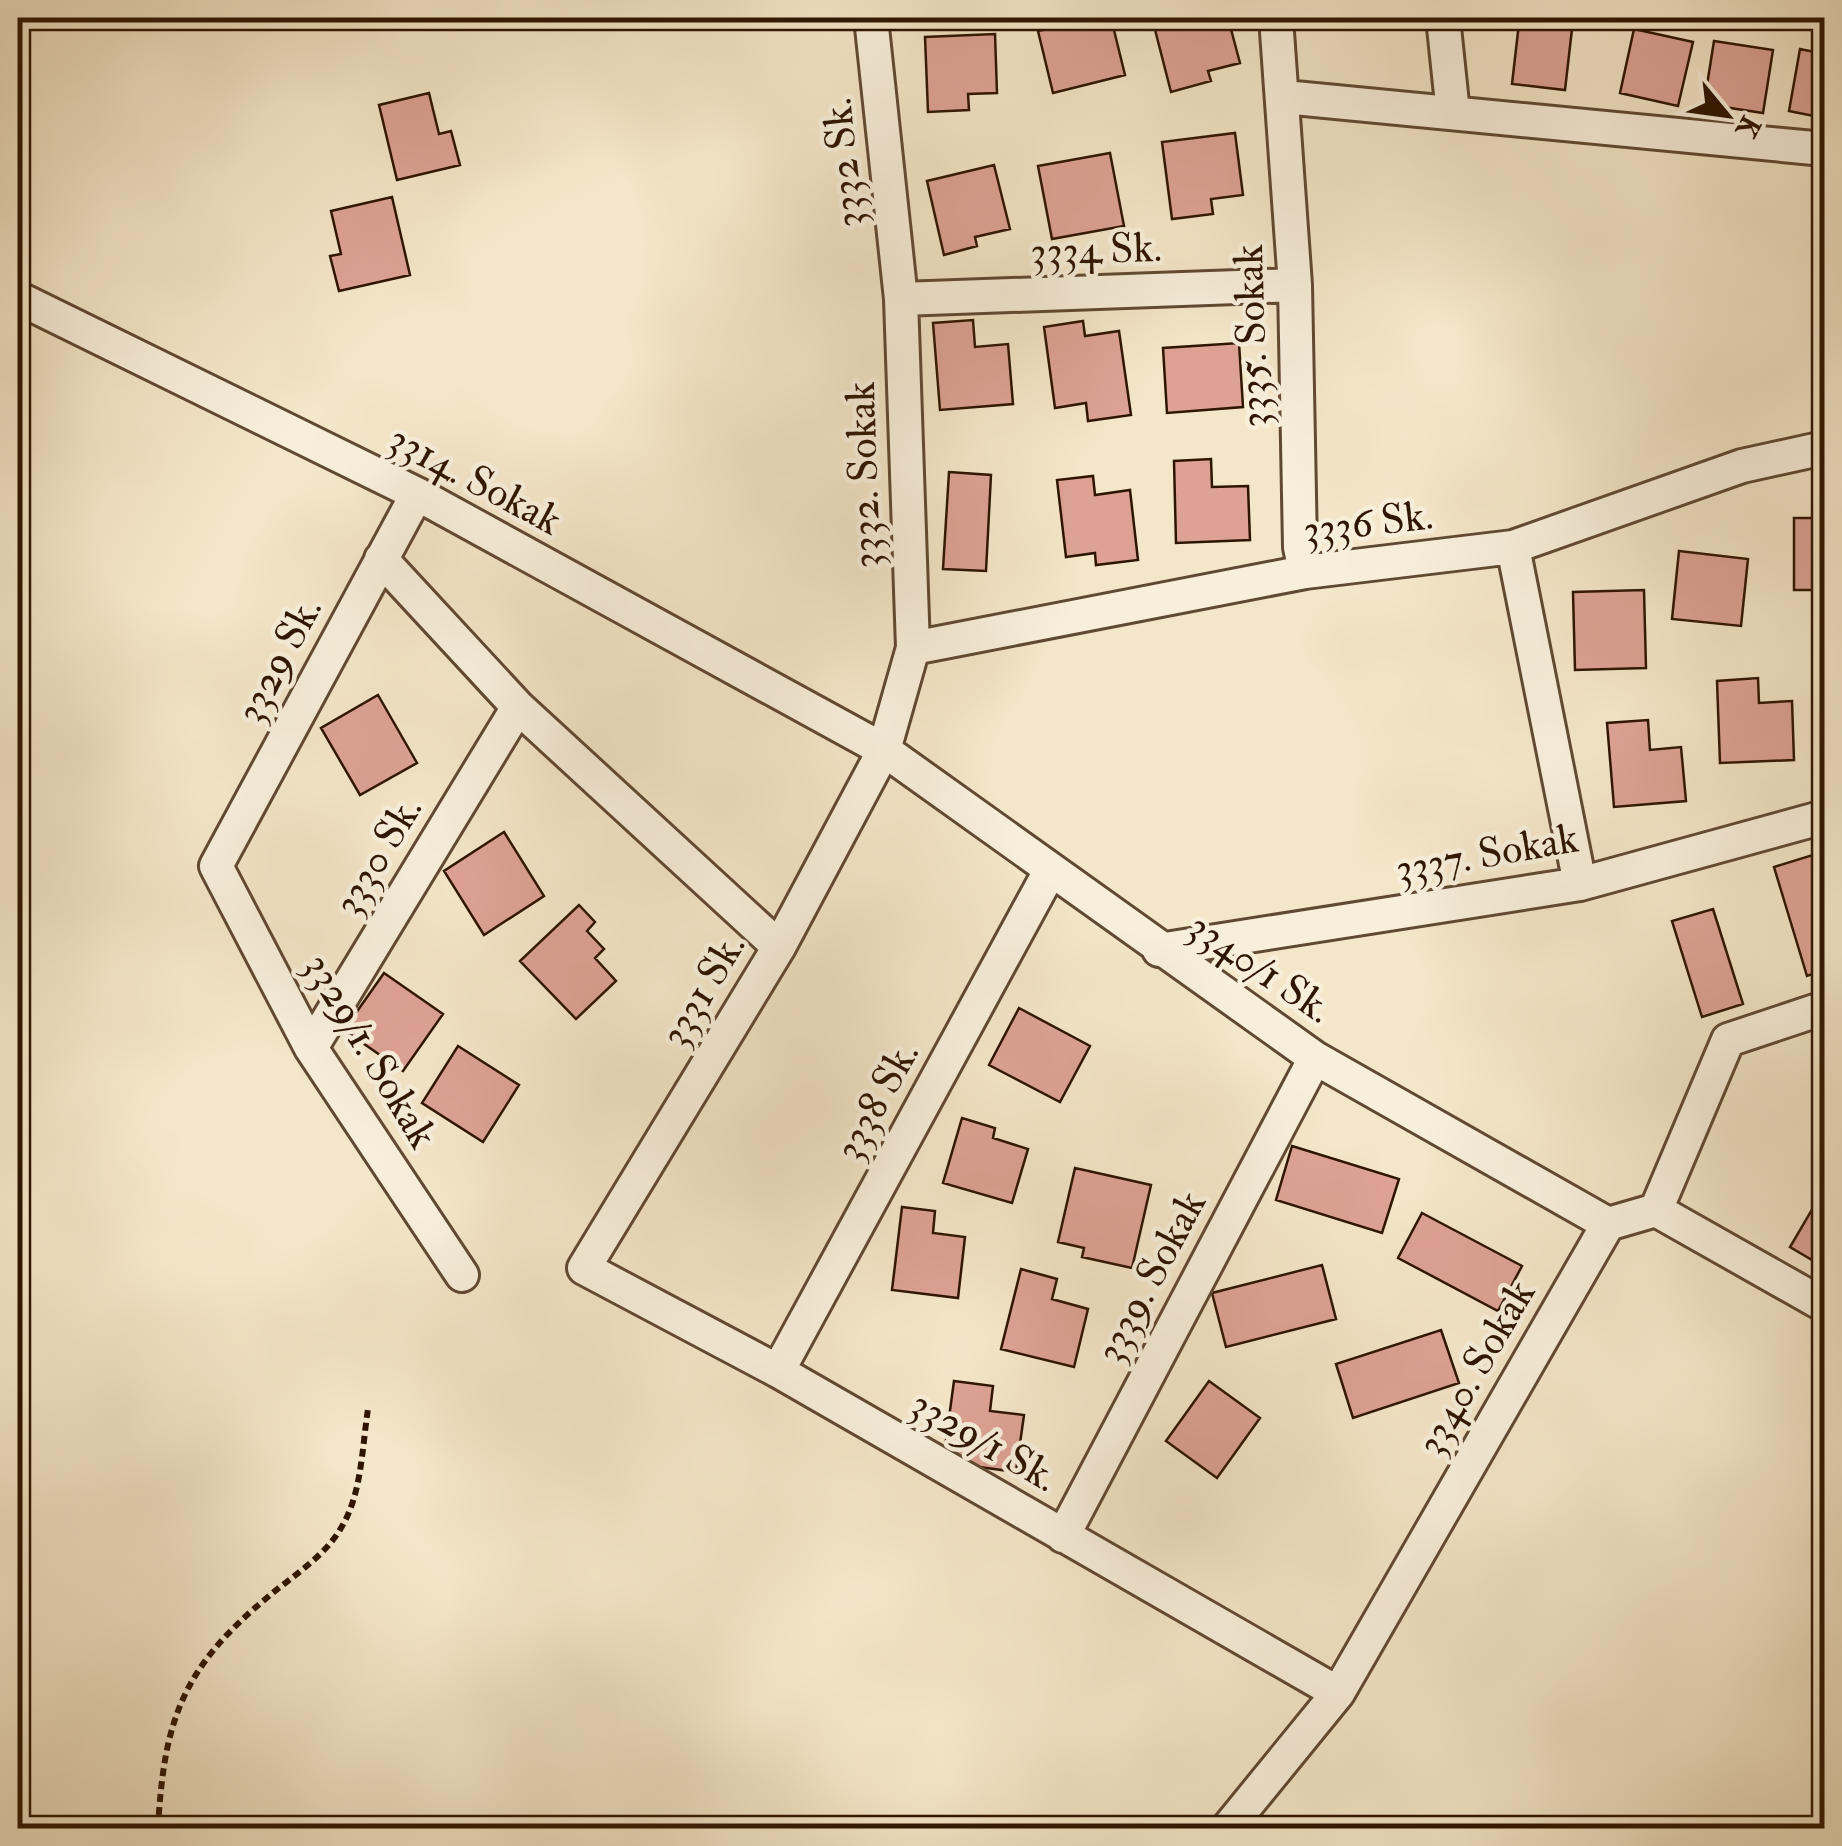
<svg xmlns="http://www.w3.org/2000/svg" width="1842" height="1846" viewBox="0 0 1842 1846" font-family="'IM FELL Double Pica',serif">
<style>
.building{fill:#dda294;stroke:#2e1500;stroke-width:2.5}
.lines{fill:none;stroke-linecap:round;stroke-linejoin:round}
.street-casing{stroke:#604932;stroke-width:38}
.path{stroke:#2e1500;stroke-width:6;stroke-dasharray:8 5;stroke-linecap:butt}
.street{stroke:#f8efdb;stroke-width:32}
.labels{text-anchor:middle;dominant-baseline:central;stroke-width:9;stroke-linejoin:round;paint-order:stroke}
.street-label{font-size:42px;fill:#2e1500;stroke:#f8efdb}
</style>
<rect width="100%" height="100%" fill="#f4e6c8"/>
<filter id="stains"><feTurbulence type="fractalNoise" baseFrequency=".002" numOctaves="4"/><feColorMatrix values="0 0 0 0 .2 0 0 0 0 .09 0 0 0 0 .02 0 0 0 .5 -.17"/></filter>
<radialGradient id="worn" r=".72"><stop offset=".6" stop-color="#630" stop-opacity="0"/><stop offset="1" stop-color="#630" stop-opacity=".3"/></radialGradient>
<path class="building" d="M 1097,18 L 1111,18 L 1125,75 L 1053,93 L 1038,31 Z
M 1152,18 L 1228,18 L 1240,63 L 1208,71 L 1211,81 L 1171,92 Z
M 1519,23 L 1572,29 L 1565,90 L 1512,84 Z
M 1634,29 L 1693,42 L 1678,106 L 1620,93 Z
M 995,34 L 997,93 L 968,94 L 969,110 L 928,112 L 925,37 Z
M 1714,41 L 1773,50 L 1763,113 L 1704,104 Z
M 1800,49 L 1824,54 L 1824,118 L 1789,111 Z
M 429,93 L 439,134 L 451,131 L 460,165 L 397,180 L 379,105 Z
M 1235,133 L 1243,195 L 1211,199 L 1213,214 L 1172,219 L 1162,142 Z
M 1110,153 L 1124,226 L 1052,239 L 1038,166 Z
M 994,165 L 1010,229 L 975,237 L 977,246 L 944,255 L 927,181 Z
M 392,197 L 410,275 L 339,291 L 330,256 L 341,254 L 331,211 Z
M 973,320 L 975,347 L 1008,344 L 1013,404 L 940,410 L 933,323 Z
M 1083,321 L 1085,336 L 1119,331 L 1131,415 L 1088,421 L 1086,403 L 1055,408 L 1044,327 Z
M 1239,343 L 1243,407 L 1167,413 L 1163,348 Z
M 1211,459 L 1212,487 L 1248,486 L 1250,540 L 1176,543 L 1174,461 Z
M 949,472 L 991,475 L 986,571 L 943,569 Z
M 1093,476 L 1095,495 L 1130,490 L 1138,560 L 1096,565 L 1095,553 L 1066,557 L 1057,480 Z
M 1794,518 L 1824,518 L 1824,590 L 1794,590 Z
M 1679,551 L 1748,559 L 1741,626 L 1672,619 Z
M 1644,590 L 1646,668 L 1575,670 L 1573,592 Z
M 1758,678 L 1759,703 L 1792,701 L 1794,760 L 1720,763 L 1717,681 Z
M 378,695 L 417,763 L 360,795 L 321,728 Z
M 1648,720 L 1650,750 L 1681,747 L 1686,801 L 1614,807 L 1607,723 Z
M 504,832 L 544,896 L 484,935 L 444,871 Z
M 1816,854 L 1824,882 L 1824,970 L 1807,976 L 1774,867 Z
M 579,905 L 595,922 L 587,931 L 604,949 L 595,958 L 616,981 L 576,1019 L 520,961 Z
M 1713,909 L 1743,1004 L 1702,1017 L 1672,921 Z
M 384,973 L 443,1014 L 403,1071 L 344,1030 Z
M 1019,1008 L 1090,1046 L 1060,1102 L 989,1065 Z
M 458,1046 L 519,1085 L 483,1142 L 422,1103 Z
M 962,1118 L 995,1128 L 993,1138 L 1028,1149 L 1012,1203 L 943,1183 Z
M 1292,1146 L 1399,1179 L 1382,1233 L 1276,1200 Z
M 1075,1168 L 1151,1185 L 1132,1268 L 1082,1257 L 1084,1248 L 1058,1242 Z
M 1824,1189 L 1824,1267 L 1790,1247 Z
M 902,1207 L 935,1211 L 933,1233 L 965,1237 L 958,1298 L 892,1290 Z
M 1422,1213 L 1522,1266 L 1498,1311 L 1398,1258 Z
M 1322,1265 L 1336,1319 L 1226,1347 L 1212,1293 Z
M 1021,1269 L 1057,1279 L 1052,1299 L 1088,1309 L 1074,1367 L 1001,1349 Z
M 1441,1330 L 1459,1383 L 1353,1418 L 1336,1364 Z
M 954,1381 L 993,1386 L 990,1411 L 1024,1415 L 1016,1472 L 943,1462 Z
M 1209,1381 L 1260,1418 L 1217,1478 L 1166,1441 Z"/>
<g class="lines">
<defs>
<path id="street" d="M 871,18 L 901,299 L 913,648 L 884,750 L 779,947 L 584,1268 L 778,1371 L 1338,1693
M 1276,18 L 1295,285 L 1300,547 L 1305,572
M 1443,18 L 1453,113
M 1284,97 L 1824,149
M 18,298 L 417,494 L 884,750 L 1315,1058 L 1608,1224
M 901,299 L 1295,285
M 417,494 L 216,866 L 311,1048 L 462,1275
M 1513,547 L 1580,884
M 381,559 L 518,707 L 779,947
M 913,648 L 1305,572 L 1513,547 L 1742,466 L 1824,448
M 1159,950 L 1580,884 L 1824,817
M 311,1048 L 518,707
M 1656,1210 L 1824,1305
M 778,1371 L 1050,871
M 1063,1536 L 1315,1058
M 1228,1828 L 1338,1693 L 1608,1224 L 1656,1210 L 1728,1040 L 1824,1008"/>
</defs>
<use href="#street" class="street-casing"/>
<path class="path" d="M 158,1828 C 164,1719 183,1667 269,1596 C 293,1576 325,1556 341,1528 C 362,1494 362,1447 368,1409"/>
<use href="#street" class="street"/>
</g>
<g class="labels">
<g class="street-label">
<text transform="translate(844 163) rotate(-96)">3332 Sk.</text>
<text transform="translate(1096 250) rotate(-2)">3334 Sk.</text>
<text transform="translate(1252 336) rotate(-92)">3335. Sokak</text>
<text transform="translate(864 475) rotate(-92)">3332. Sokak</text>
<text transform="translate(475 480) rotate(28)">3314. Sokak</text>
<text transform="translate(1368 523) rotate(-7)">3336 Sk.</text>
<text transform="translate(279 660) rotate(-62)">3329 Sk.</text>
<text transform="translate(1487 854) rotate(-10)">3337. Sokak</text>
<text transform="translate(378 856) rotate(-59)">3330 Sk.</text>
<text transform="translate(1260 968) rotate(34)">3340/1 Sk.</text>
<text transform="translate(703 990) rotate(-59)">3331 Sk.</text>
<text transform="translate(370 1051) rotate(59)">3329/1. Sokak</text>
<text transform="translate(877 1101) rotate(-61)">3338 Sk.</text>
<text transform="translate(1151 1277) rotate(-62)">3339. Sokak</text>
<text transform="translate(1476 1368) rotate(-60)">3340. Sokak</text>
<text transform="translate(984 1441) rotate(30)">3329/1 Sk.</text>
</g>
</g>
<rect width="1842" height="1846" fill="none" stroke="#f4e6c8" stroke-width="60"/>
<rect x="20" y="20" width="1802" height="1806" fill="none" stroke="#2e1500" stroke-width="5"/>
<rect x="30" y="30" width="1782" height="1786" fill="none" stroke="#2e1500" stroke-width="2.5"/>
<g transform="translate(1727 115) rotate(119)" stroke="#f8efdb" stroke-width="8" paint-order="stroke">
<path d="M0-8L18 38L0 25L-18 38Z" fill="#2e1500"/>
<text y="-15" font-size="28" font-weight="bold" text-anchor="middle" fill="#2e1500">K</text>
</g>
<rect width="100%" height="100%" filter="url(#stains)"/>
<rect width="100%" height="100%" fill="url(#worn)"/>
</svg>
